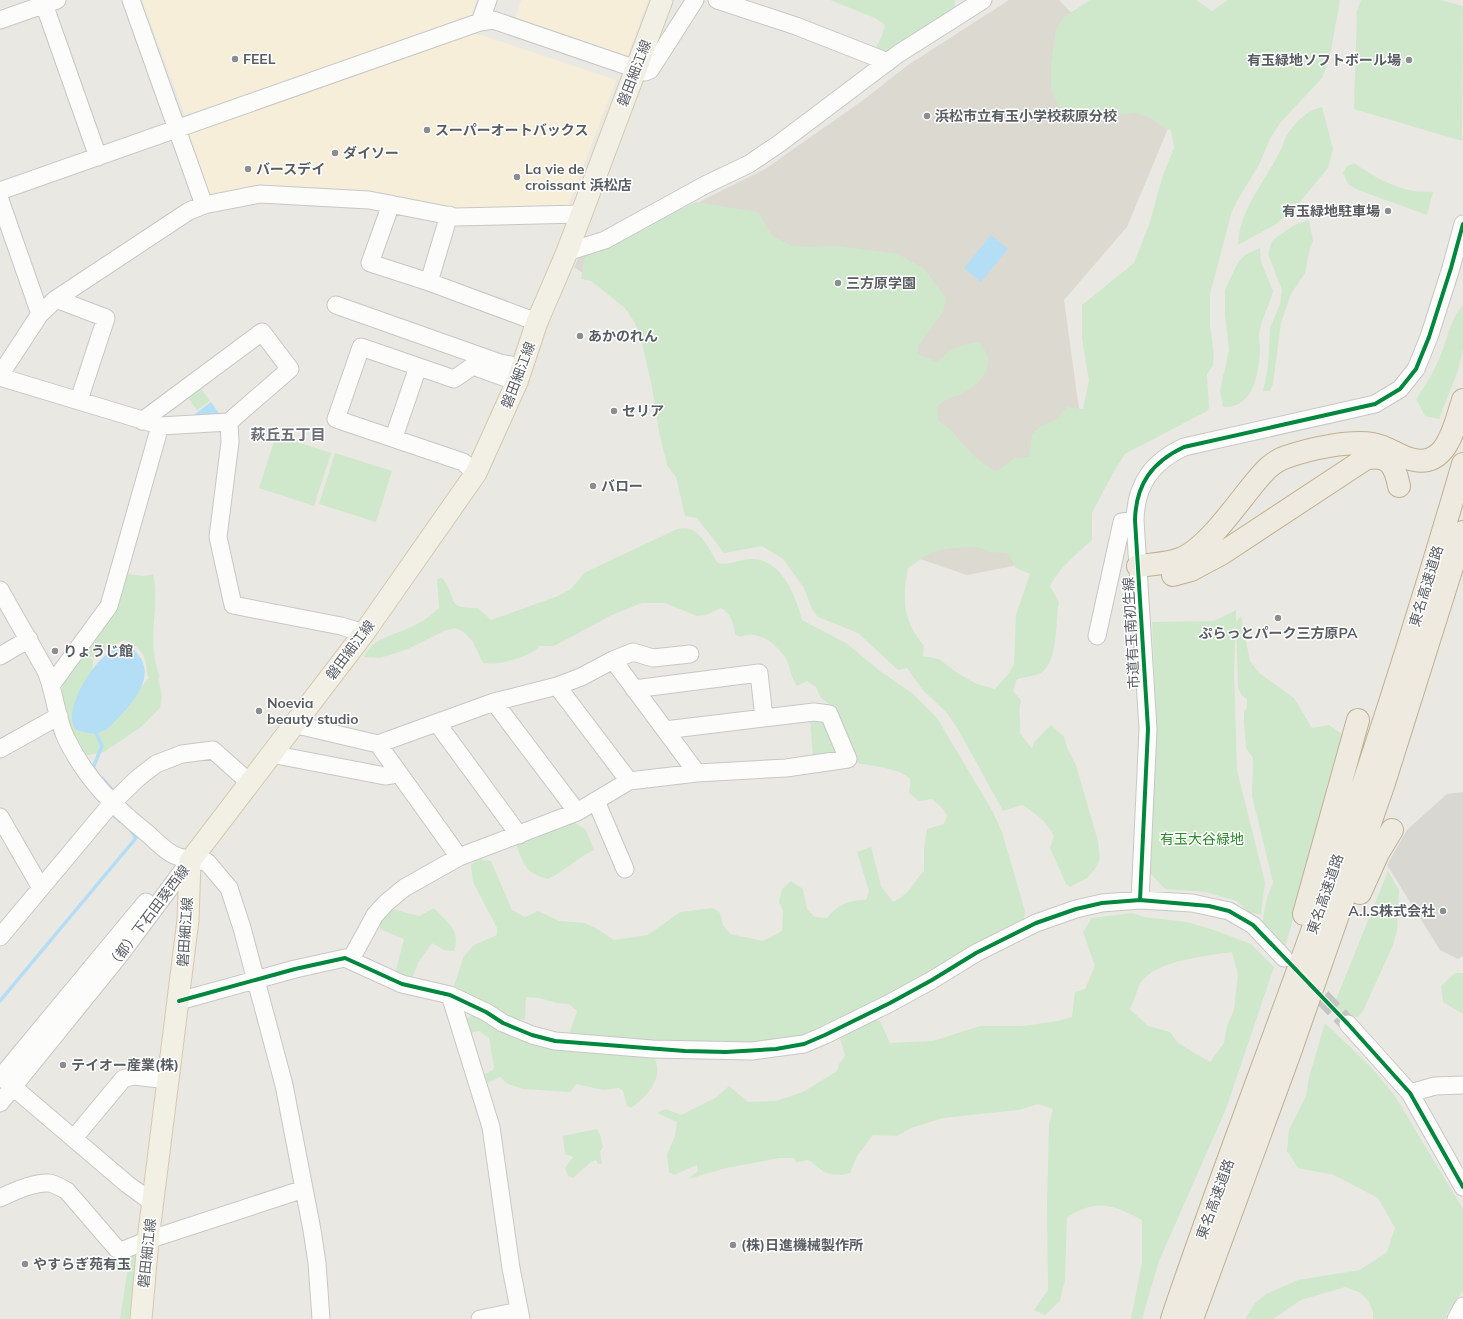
<svg xmlns="http://www.w3.org/2000/svg" width="1463" height="1319" viewBox="0 0 1463 1319" font-family="Mulish,'Noto Sans JP',sans-serif">
<style>
.commercial{fill:#f6eed9}
.industrial{fill:#d9d7d2}
.education{fill:#dcd9d1}
.green{fill:#cfe8cb;fill-rule:evenodd}
.water{fill:#b4ddf6}
.lines{fill:none;stroke-linecap:round;stroke-linejoin:round}
.stream{stroke:#b4ddf6;stroke-width:3.5}
.minor-tunnel{stroke:#c6c5c2;stroke-width:17;stroke-dasharray:17 8;stroke-linecap:butt}
.minor-casing{stroke:#c7c7c7;stroke-width:19}
.major-casing{stroke:#d5c9ad;stroke-width:23}
.highway-casing{stroke:#c1b090;stroke-width:24}
.minor{stroke:#fcfcfb;stroke-width:17}
.major{stroke:#f2f0e5;stroke-width:21}
.highway{stroke:#eeeadf;stroke-width:22}
.cycleway-casing{stroke:#fff;stroke-width:6}
.cycleway{stroke:#00873e;stroke-width:4}
.poi-dot{fill:#8b8e8f;stroke:#fff;stroke-width:1.5}
.labels{text-anchor:middle;dominant-baseline:central;stroke-width:3;stroke-linejoin:round;paint-order:stroke}
.poi-label{font-size:14px;font-weight:bold;fill:#585d62;stroke:#fff;text-anchor:start}
.street-label{font-size:14px;fill:#585d62;stroke:#fff}
.park-label{font-size:14px;fill:#2b872d;stroke:#fff}
.neighbourhood-label{font-size:15px;font-weight:bold;fill:#696f74;stroke:#fff}
</style>
<rect width="100%" height="100%" fill="#eae8e2"/>
<path class="commercial" d="M 142,0 L 476,0 L 471,18 L 185,115 Z
M 521,0 L 648,0 L 626,60 L 512,27 Z
M 475,33 L 616,80 L 566,212 L 457,212 L 209,199 L 188,132 Z"/>
<path class="industrial" d="M 1463,792 L 1463,956 L 1458,959 L 1440,950 L 1387,865 L 1407,830 L 1447,794 Z"/>
<path class="education" d="M 1009,0 L 1059,0 L 1172,119 L 1127,227 L 1064,300 L 1082,431 L 1053,558 L 967,575 L 838,531 L 627,304 L 574,267 L 579,257 L 656,228 L 705,199 L 765,169 L 862,101 L 908,65 Z"/>
<path class="green" d="M 830,0 L 955,0 L 955,6 L 920,32 L 884,53 L 875,49 L 881,38 L 885,25 L 875,18 Z
M 1090,0 L 1196,0 L 1212,11 L 1228,0 L 1340,0 L 1329,61 L 1322,78 L 1280,123 L 1270,139 L 1259,165 L 1241,194 L 1232,211 L 1210,294 L 1210,326 L 1214,354 L 1213,365 L 1207,375 L 1209,408 L 1207,411 L 1125,454 L 1113,473 L 1092,513 L 1092,540 C 1076,554 1060,567 1050,586 L 1059,602 C 1055,620 1059,662 1041,673 C 1035,676 1024,677 1017,679 L 1013,691 L 1021,700 C 1018,711 1021,722 1020,733 L 1032,749 L 1034,742 L 1051,725 L 1064,737 L 1068,750 L 1076,765 L 1098,841 L 1100,858 L 1095,869 L 1087,878 L 1070,887 L 1066,884 L 1050,848 L 1054,836 C 1048,823 1034,812 1022,805 L 1003,811 L 959,731 L 947,713 L 922,689 L 907,668 L 898,670 L 858,633 L 818,617 L 812,609 L 804,588 L 783,559 L 762,546 L 724,553 L 697,518 L 685,516 L 676,477 L 667,465 L 659,432 L 652,387 L 641,339 L 635,323 L 625,308 L 591,281 L 581,279 L 586,252 L 611,247 L 681,209 L 696,202 L 758,212 L 772,236 L 792,246 L 813,247 L 839,246 L 898,254 L 924,269 L 946,298 L 943,312 L 918,346 L 918,354 L 937,362 C 951,348 960,345 980,342 C 982,347 988,354 988,359 C 989,375 976,386 963,393 C 951,399 948,396 937,407 L 938,421 C 943,425 951,429 955,435 C 968,450 978,463 997,471 L 1015,458 L 1029,457 L 1032,434 L 1043,425 L 1056,420 L 1067,407 L 1083,409 L 1089,380 L 1082,339 L 1082,305 L 1134,263 L 1149,225 L 1163,175 L 1174,148 L 1171,131 L 1150,118 L 1136,113 L 1082,119 L 1061,111 L 1051,89 L 1051,64 L 1056,30 L 1064,17 ZM 977,547 L 990,552 L 1007,553 L 1016,568 L 1030,574 L 1016,615 L 1014,665 L 1009,673 L 995,689 L 977,684 L 956,672 L 939,659 L 923,656 L 924,646 C 903,622 902,598 908,568 L 931,552 L 953,548 Z
M 1361,0 L 1440,0 L 1463,6 L 1462,141 L 1354,109 L 1357,11 Z
M 1322,107 L 1333,149 L 1328,168 L 1295,208 L 1276,224 L 1238,245 C 1239,210 1265,182 1280,151 C 1284,145 1284,137 1289,132 C 1298,120 1308,110 1322,107 Z
M 1354,163 C 1373,176 1391,187 1414,191 C 1420,192 1427,191 1433,192 L 1427,215 L 1358,190 L 1348,184 L 1343,173 L 1347,166 Z
M 1309,220 L 1313,241 L 1310,248 L 1305,273 L 1291,294 L 1281,323 L 1273,384 L 1270,391 L 1263,391 L 1268,367 L 1270,328 L 1280,304 L 1282,290 L 1268,254 L 1271,244 L 1273,240 L 1294,225 Z
M 1260,248 L 1261,262 L 1273,291 C 1270,304 1263,316 1260,329 C 1258,335 1260,344 1260,350 C 1259,374 1253,409 1223,407 L 1220,390 L 1229,350 L 1225,316 L 1225,290 L 1238,262 L 1245,255 Z
M 1463,305 L 1463,350 L 1458,371 L 1439,419 L 1425,416 L 1416,399 C 1425,386 1433,373 1439,359 C 1447,341 1450,319 1463,305 Z
M 199,386 L 210,401 L 197,410 L 187,396 Z
M 276,435 L 331,453 L 314,506 L 259,488 Z
M 335,453 L 392,471 L 376,522 L 319,504 Z
M 685,528 C 702,530 709,550 718,563 C 730,566 740,559 751,559 C 781,558 796,596 802,620 L 846,643 L 880,671 L 912,693 L 937,718 L 993,812 L 1002,832 L 1025,911 L 1024,919 L 891,994 L 799,1036 L 746,1045 L 685,1043 L 569,1034 L 577,1011 L 569,1004 L 557,1003 L 539,998 L 526,997 L 525,1019 C 506,1023 471,996 454,986 L 464,956 L 474,945 L 497,935 L 497,928 L 473,882 L 471,865 L 478,859 L 491,861 L 512,910 L 525,917 L 538,911 L 559,921 L 584,923 L 594,927 L 614,940 L 648,935 L 680,912 L 713,908 L 720,913 L 723,925 L 730,934 L 763,941 L 782,931 L 783,911 L 779,902 L 782,889 L 791,881 L 803,889 L 807,909 L 815,917 L 827,918 C 837,905 850,899 866,900 L 869,891 L 857,852 L 871,847 L 881,886 L 893,902 C 910,894 912,884 924,871 L 924,848 L 927,829 L 944,824 L 947,815 L 941,807 L 932,799 L 919,801 L 909,793 C 909,790 911,784 910,780 C 908,771 869,764 860,764 L 854,760 L 831,705 L 821,698 L 816,687 L 807,681 L 797,686 C 790,678 791,666 785,657 C 775,643 758,629 740,637 L 735,634 C 733,623 731,613 721,608 L 706,615 L 697,616 L 665,603 L 642,603 L 612,615 L 554,646 L 540,646 C 531,657 497,666 483,663 L 473,642 L 465,633 L 456,628 L 446,630 L 408,649 L 380,658 L 364,657 C 374,636 394,636 413,626 C 422,622 431,615 439,608 L 437,579 L 442,578 C 460,600 443,608 478,608 L 491,620 L 558,596 L 571,589 L 584,573 L 677,529 Z
M 127,574 L 144,576 L 153,574 C 161,609 145,639 160,677 L 158,678 L 162,696 L 160,708 L 141,727 L 104,752 L 84,756 C 76,739 55,701 63,683 C 67,673 78,664 84,656 L 93,660 L 92,673 L 123,707 L 149,678 C 146,673 147,670 146,665 C 145,652 137,646 124,640 L 109,647 L 95,658 L 82,655 L 115,611 Z
M 1236,610 L 1236,622 L 1241,616 L 1250,661 L 1259,673 L 1294,698 L 1312,728 L 1329,725 L 1346,737 L 1285,947 L 1262,923 L 1267,898 L 1273,882 L 1252,796 L 1253,758 L 1246,748 L 1244,722 L 1244,712 L 1247,707 L 1247,699 L 1242,696 L 1238,688 L 1236,622 L 1234,671 L 1237,770 L 1265,882 L 1261,914 L 1249,913 L 1237,901 L 1205,892 L 1165,889 L 1149,872 L 1156,724 L 1152,622 L 1214,621 Z
M 810,719 L 826,720 L 841,754 L 813,757 Z
M 574,822 L 586,830 L 594,850 C 577,858 565,871 548,879 C 525,873 525,866 516,845 L 523,840 Z
M 1388,871 L 1399,890 L 1397,930 L 1393,945 L 1363,1011 L 1358,1017 L 1347,1016 L 1341,1019 L 1331,1012 Z
M 388,908 L 419,916 L 434,908 C 448,924 461,929 454,951 L 444,950 L 432,943 L 418,963 L 412,979 L 395,974 L 404,939 L 380,929 L 379,919 Z
M 1132,913 L 1144,917 L 1187,922 L 1214,930 L 1251,944 L 1274,967 L 1226,1109 L 1159,1261 L 1142,1319 L 1131,1319 L 1142,1262 L 1142,1220 C 1111,1204 1098,1199 1067,1217 L 1065,1280 L 1060,1301 L 1045,1315 L 1034,1310 L 1048,1290 L 1047,1204 L 1049,1124 L 1053,1109 L 1038,1104 L 1019,1110 L 943,1118 L 911,1128 L 897,1136 L 873,1135 L 857,1156 L 850,1173 C 840,1176 827,1176 819,1168 C 814,1165 812,1160 806,1160 C 803,1161 799,1162 796,1163 L 794,1158 L 780,1158 L 726,1168 L 688,1179 L 698,1171 L 697,1165 L 674,1175 L 669,1172 L 667,1154 L 675,1136 L 677,1122 L 657,1113 L 666,1109 L 681,1115 L 715,1098 L 729,1086 L 748,1102 L 776,1101 L 803,1092 L 837,1071 L 839,1064 L 845,1056 L 840,1038 L 873,1019 L 880,1021 L 890,1043 L 933,1041 L 980,1026 L 1023,1026 L 1058,1021 L 1072,1017 L 1075,992 L 1085,989 L 1095,966 L 1083,932 L 1092,918 ZM 1232,952 L 1238,974 L 1234,1010 L 1227,1026 L 1224,1043 L 1210,1062 L 1178,1043 L 1170,1032 L 1148,1026 L 1130,1009 C 1134,1001 1138,986 1142,981 C 1158,960 1207,956 1232,952 Z
M 1455,973 L 1463,973 L 1463,1014 L 1443,1002 L 1441,986 Z
M 473,1014 L 504,1033 L 573,1050 L 654,1057 C 665,1077 647,1097 631,1108 L 627,1106 L 623,1091 L 619,1088 L 603,1090 L 576,1084 L 570,1092 L 523,1089 L 508,1084 L 500,1077 L 488,1083 L 486,1081 L 485,1074 L 493,1070 L 494,1067 L 489,1038 L 479,1031 L 471,1033 L 466,1020 Z
M 1325,1023 L 1371,1067 L 1395,1096 L 1463,1209 L 1463,1291 L 1448,1312 L 1445,1319 L 1373,1319 L 1373,1312 L 1369,1302 L 1361,1293 L 1345,1287 L 1301,1300 L 1273,1319 L 1245,1319 L 1255,1303 L 1266,1294 L 1298,1280 L 1360,1270 L 1387,1252 L 1395,1228 L 1378,1198 L 1334,1175 L 1298,1168 L 1287,1151 L 1289,1130 L 1306,1096 L 1309,1077 Z
M 597,1129 L 601,1137 L 603,1147 L 600,1152 L 602,1164 L 598,1164 L 596,1160 L 591,1162 L 573,1178 L 568,1176 L 565,1168 L 573,1157 L 565,1154 L 563,1136 Z
M 133,1256 L 139,1258 L 131,1319 L 120,1319 L 128,1267 L 124,1267 L 120,1272 L 111,1270 L 117,1263 Z"/>
<path class="water" d="M 991,235 L 1008,249 L 981,282 L 964,268 Z
M 211,402 L 222,418 L 198,419 L 194,415 Z
M 128,645 C 159,668 141,693 121,715 C 113,723 107,732 96,733 C 89,734 82,732 75,729 C 74,726 71,721 72,717 C 73,694 94,662 113,649 C 117,646 124,646 128,645 Z"/>
<g class="lines">
<path class="stream" d="M 95,770 L 93,768 L 102,746 L 96,733
M 102,778 L 113,791
M 112,814 L 120,821
M 0,1001 L 136,838 L 131,831"/>
<path class="minor-tunnel" d="M 1305,979 L 1348,1024"/>
<defs>
<path id="minor" d="M 131,0 L 204,205
M 488,0 L 480,22 L 493,20 L 645,72 L 650,70 L 654,64 L 695,0
M 717,0 L 796,26 L 888,62
M 44,4 L 98,157
M 0,20 L 57,0
M 0,191 L 480,22
M 0,200 L 40,314
M 391,204 L 370,263 L 429,282 L 537,322
M 567,252 L 605,240 L 705,185 L 749,164 L 780,143 L 898,54 L 983,0
M 429,282 L 449,215
M 56,299 L 106,318 L 79,400
M 336,305 L 500,363 L 522,367
M 0,375 L 40,314 L 56,299 L 189,211 L 204,205 L 260,194 L 369,200 L 456,217 L 580,214
M 0,377 L 152,423
M 142,421 L 262,332 L 290,369 L 229,422 L 230,442 L 218,537 L 233,605 L 341,626 L 364,633
M 394,437 L 418,367
M 476,473 L 463,462 L 336,419 L 361,347 L 454,379 L 473,366 L 517,382
M 0,590 L 46,671 C 55,693 56,717 66,738 C 85,778 114,807 148,834 C 156,841 165,851 174,855 C 185,860 195,861 207,862 L 229,888 L 242,928 L 284,1085 L 312,1230 L 317,1263 L 321,1319
M 1097,636 L 1122,522 L 1135,520
M 0,656 L 29,639
M 613,660 L 633,652 L 653,658 L 690,654
M 52,684 L 109,606 L 160,426 L 229,422
M 557,686 L 629,781
M 634,689 L 759,673 L 764,718
M 494,702 L 577,812
M 437,723 L 519,835
M 293,724 L 378,744 L 494,702 L 557,686 L 581,677 L 613,660 L 697,773
M 378,744 L 459,857
M 0,749 L 59,716
M 271,754 L 385,776 L 392,775 L 398,772
M 596,801 L 625,869
M 0,817 L 41,888
M 1140,900 L 1148,729 L 1135,520 C 1136,484 1152,462 1184,447 L 1375,404 L 1400,389 L 1416,369 L 1429,337 L 1451,268 L 1463,224
M 0,937 L 112,803 L 138,778 L 156,764 L 182,754 L 213,750 L 250,783
M 351,959 L 375,915 L 386,903 L 404,888 L 459,857 L 577,812 L 629,781 L 697,773 L 786,768 L 848,759 L 829,714 L 814,712 L 665,730
M 450,995 L 491,1127 L 511,1268 L 521,1319
M 179,1001 L 295,969 L 345,958 L 402,984 L 450,995 L 486,1012 L 503,1023 L 532,1035 L 555,1041 L 652,1049 L 752,1051 L 804,1044 L 825,1035 L 890,1003 L 932,980 L 976,953 L 1036,923 L 1076,909 L 1102,903 L 1140,900 L 1192,903 L 1229,911 L 1253,925 L 1284,958
M 1348,1024 L 1410,1093 L 1463,1187
M 0,1078 L 146,902
M 5,1080 L 127,1184 L 153,1203
M 1410,1093 L 1435,1086 L 1463,1085
M 0,1103 L 119,956 L 190,861
M 74,1138 L 123,1079 L 133,1076 L 169,1080
M 0,1198 C 12,1192 35,1182 49,1183 C 55,1184 62,1188 67,1191 L 117,1249 L 121,1251 L 148,1240 L 304,1189
M 480,1319 L 519,1311
M 1456,1319 L 1463,1306"/>
<path id="major" d="M 141,1319 L 148,1240 L 188,920 L 190,861 L 364,633 L 476,473 L 517,382 L 537,322 L 567,252 L 662,0"/>
<path id="highway" d="M 1138,566 C 1152,564 1167,564 1180,559 C 1205,550 1235,507 1252,486 C 1262,474 1271,462 1286,457 C 1309,449 1349,440 1373,444 C 1385,446 1396,454 1407,458 C 1447,472 1454,427 1463,400
M 1173,575 L 1191,570 L 1221,554 L 1365,459 C 1388,453 1395,465 1399,486
M 1360,893 L 1378,853 L 1392,830
M 1304,914 L 1358,720
M 1172,1319 C 1220,1176 1276,1035 1326,892 C 1376,751 1421,608 1463,464
M 1192,1319 L 1289,1055 L 1384,783 L 1463,532"/>
</defs>
<use href="#minor" class="minor-casing"/>
<use href="#major" class="major-casing"/>
<use href="#highway" class="highway-casing"/>
<use href="#minor" class="minor"/>
<use href="#major" class="major"/>
<use href="#highway" class="highway"/>
<defs>
<path id="cycleway" d="M 1140,900 L 1148,729 L 1135,520 C 1136,484 1152,462 1184,447 L 1375,404 L 1400,389 L 1416,369 L 1429,337 L 1451,268 L 1463,224
M 179,1001 L 295,969 L 345,958 L 402,984 L 450,995 L 486,1012 L 503,1023 L 532,1035 L 555,1041 L 685,1051 L 726,1052 L 776,1049 L 804,1044 L 825,1035 L 890,1003 L 932,980 L 976,953 L 1036,923 L 1076,909 L 1102,903 L 1140,900 L 1209,906 L 1229,911 L 1253,925 L 1348,1024 L 1410,1093 L 1463,1187"/>
</defs>
<use href="#cycleway" class="cycleway-casing"/>
<use href="#cycleway" class="cycleway"/>
</g>
<g class="poi-dot">
<circle cx="235" cy="59" r="4"/>
<circle cx="1409" cy="60" r="4"/>
<circle cx="927" cy="116" r="4"/>
<circle cx="427" cy="130" r="4"/>
<circle cx="335" cy="153" r="4"/>
<circle cx="248" cy="169" r="4"/>
<circle cx="517" cy="177" r="4"/>
<circle cx="1388" cy="211" r="4"/>
<circle cx="838" cy="283" r="4"/>
<circle cx="580" cy="336" r="4"/>
<circle cx="614" cy="411" r="4"/>
<circle cx="593" cy="486" r="4"/>
<circle cx="1278" cy="618" r="4"/>
<circle cx="55" cy="651" r="4"/>
<circle cx="259" cy="711" r="4"/>
<circle cx="1443" cy="911" r="4"/>
<circle cx="63" cy="1065" r="4"/>
<circle cx="733" cy="1245" r="4"/>
<circle cx="25" cy="1264" r="4"/>
</g>
<g class="labels">
<g class="poi-label">
<text x="243" y="59">FEEL</text>
<text x="1401" y="60" text-anchor="end">有玉緑地ソフトボール場</text>
<text x="935" y="116">浜松市立有玉小学校萩原分校</text>
<text x="435" y="130">スーパーオートバックス</text>
<text x="343" y="153">ダイソー</text>
<text x="256" y="169">バースデイ</text>
<text x="525" y="169">La vie de<tspan x="525" dy="16">croissant 浜松店</tspan></text>
<text x="1380" y="211" text-anchor="end">有玉緑地駐車場</text>
<text x="846" y="283">三方原学園</text>
<text x="588" y="336">あかのれん</text>
<text x="622" y="411">セリア</text>
<text x="601" y="486">バロー</text>
<text x="1278" y="633" text-anchor="middle">ぷらっとパーク三方原PA</text>
<text x="63" y="651">りょうじ館</text>
<text x="267" y="703">Noevia<tspan x="267" dy="16">beauty studio</tspan></text>
<text x="1435" y="911" text-anchor="end">A.I.S株式会社</text>
<text x="71" y="1065">テイオー産業(株)</text>
<text x="741" y="1245">(株)日進機械製作所</text>
<text x="33" y="1264">やすらぎ苑有玉</text>
</g>
<g class="street-label">
<text transform="translate(634 73) rotate(-69)">磐田細江線</text>
<text transform="translate(518 375) rotate(-69)">磐田細江線</text>
<text transform="translate(1426 586) rotate(-73)">東名高速道路</text>
<text transform="translate(1131 633) rotate(-93)">市道有玉南初生線</text>
<text transform="translate(350 650) rotate(-53)">磐田細江線</text>
<text transform="translate(1325 894) rotate(-71)">東名高速道路</text>
<text transform="translate(148 917) rotate(-53)">（都）下石田葵西線</text>
<text transform="translate(185 932) rotate(-86)">磐田細江線</text>
<text transform="translate(1215 1199) rotate(-70)">東名高速道路</text>
<text transform="translate(147 1253) rotate(-84)">磐田細江線</text>
</g>
<g class="park-label">
<text x="1202" y="839">有玉大谷緑地</text>
</g>
<g class="neighbourhood-label">
<text x="288" y="434">萩丘五丁目</text>
</g>
</g>
</svg>
